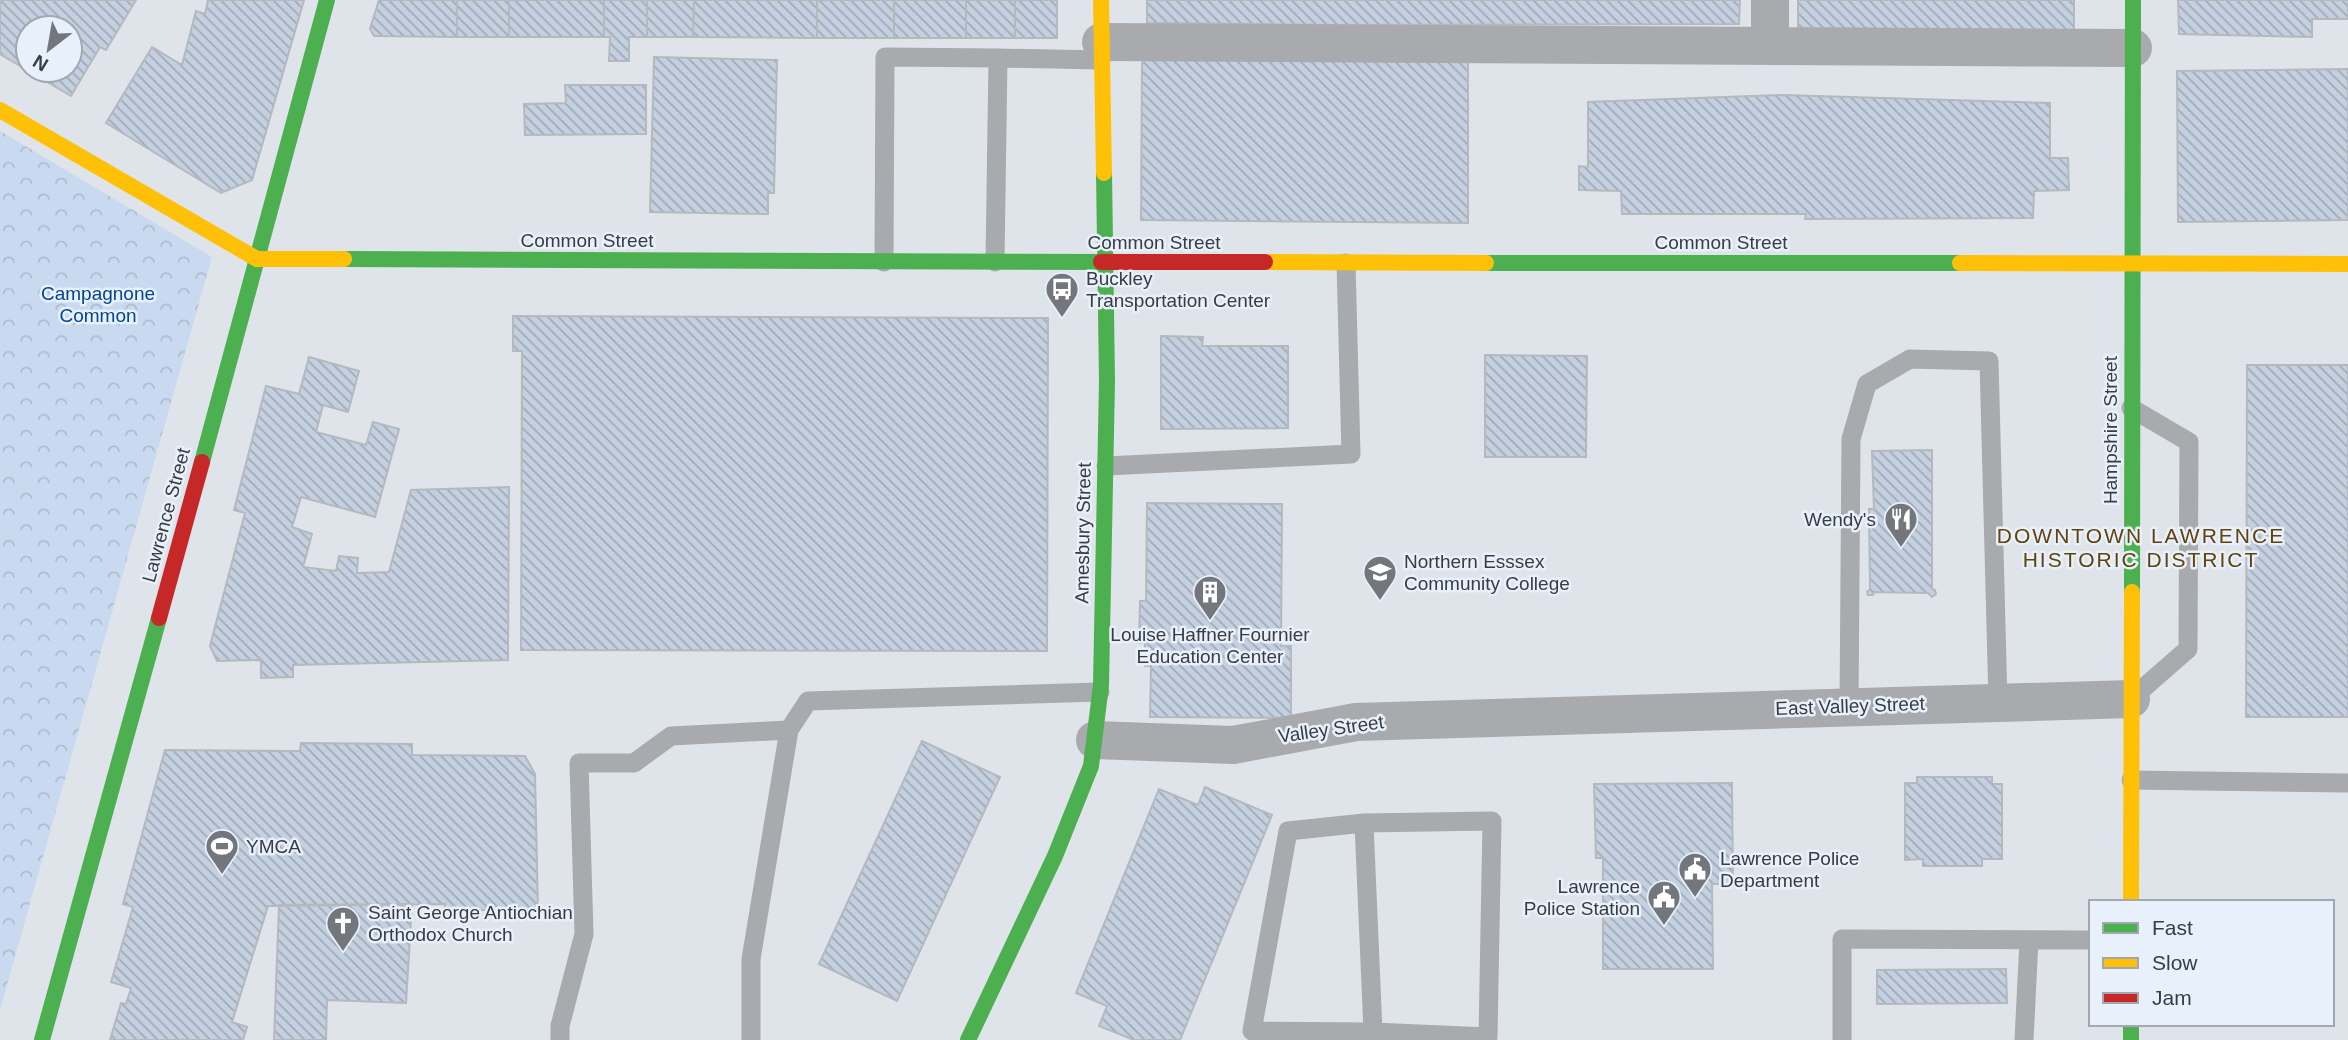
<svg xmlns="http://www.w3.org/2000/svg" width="2348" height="1040" viewBox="0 0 2348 1040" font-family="Arial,sans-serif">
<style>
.park{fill:url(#park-crowns)}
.building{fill:url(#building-back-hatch);stroke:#b5b9bd;stroke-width:2;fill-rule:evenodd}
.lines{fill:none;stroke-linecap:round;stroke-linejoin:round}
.lane{stroke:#a8aaad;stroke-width:19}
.street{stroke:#a8aaad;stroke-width:38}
.fast{stroke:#4caf50;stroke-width:16}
.slow{stroke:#ffc107;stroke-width:16}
.jam{stroke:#c62828;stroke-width:16}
.labels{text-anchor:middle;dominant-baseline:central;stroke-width:5;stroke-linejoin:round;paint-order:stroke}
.street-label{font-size:19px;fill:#393c41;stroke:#e8f0fc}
.poi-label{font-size:19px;fill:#393c41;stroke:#e8f0fc;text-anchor:start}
.park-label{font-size:19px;fill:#004692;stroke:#e8f0fc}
.neighbourhood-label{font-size:21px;letter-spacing:2px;fill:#62430a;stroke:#e8f0fc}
</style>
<defs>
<pattern id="park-crowns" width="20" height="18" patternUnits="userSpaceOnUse" patternTransform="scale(1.75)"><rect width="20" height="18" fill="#c9daf0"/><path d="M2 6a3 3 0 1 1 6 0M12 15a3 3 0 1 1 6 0" fill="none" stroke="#adbccf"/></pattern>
<pattern id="building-back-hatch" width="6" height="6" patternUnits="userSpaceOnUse" patternTransform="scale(1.75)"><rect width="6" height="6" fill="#c4d0e0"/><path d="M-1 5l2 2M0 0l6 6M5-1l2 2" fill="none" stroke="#a0aab7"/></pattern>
</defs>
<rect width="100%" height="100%" fill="#dfe4ea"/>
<path class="park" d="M 0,131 L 212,257 L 0,1010 Z"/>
<path class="building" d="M 0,0 L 136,0 L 106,50 L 100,47 L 71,96 L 0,54 ZM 28,28 L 70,28 L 70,70 L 28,70 Z
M 208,0 L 304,0 L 252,180 L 221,193 L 106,123 L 152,47 L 182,65 L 196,11 L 205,14 Z
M 379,0 L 457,0 L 457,37 L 374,36 L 370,29 Z
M 457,0 L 509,0 L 509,37 L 457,37 Z
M 509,0 L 604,0 L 604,37 L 509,37 Z
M 604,0 L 647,0 L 647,37 L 629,37 L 629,61 L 609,61 L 610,37 L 604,37 Z
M 647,0 L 694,0 L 693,37 L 647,37 Z
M 694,0 L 817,0 L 817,38 L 693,37 Z
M 817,0 L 894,0 L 894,38 L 817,38 Z
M 894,0 L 966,0 L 966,38 L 894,38 Z
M 966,0 L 1015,0 L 1015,38 L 966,38 Z
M 1015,0 L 1057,0 L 1057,38 L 1015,38 Z
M 1147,0 L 1740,0 L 1739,24 L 1332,25 L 1147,23 Z
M 1798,0 L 2074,0 L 2074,31 L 1798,30 Z
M 2178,0 L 2348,0 L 2348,19 L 2312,19 L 2312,37 L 2179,34 Z
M 1154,54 L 1468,55 L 1468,223 L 1141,220 L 1142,63 Z
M 654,57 L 777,60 L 774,193 L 768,193 L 768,214 L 650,212 Z
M 2348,69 L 2348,220 L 2178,222 L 2177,71 Z
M 565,85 L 646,85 L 646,134 L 525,135 L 524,104 L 566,103 Z
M 1783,95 L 2050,103 L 2050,158 L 2068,158 L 2069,190 L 2034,191 L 2033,218 L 1805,219 L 1806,214 L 1622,214 L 1621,191 L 1579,190 L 1579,166 L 1588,167 L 1588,102 Z
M 513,316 L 1048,318 L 1047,651 L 521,650 L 522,351 L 513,351 Z
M 1161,336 L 1203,337 L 1202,346 L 1288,346 L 1288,428 L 1161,429 Z
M 1485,355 L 1587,356 L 1586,457 L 1485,457 Z
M 309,357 L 359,371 L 348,412 L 323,405 L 316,432 L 366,445 L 373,422 L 399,429 L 375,517 L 301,497 L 292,527 L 312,534 L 303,567 L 336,571 L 339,556 L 358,558 L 357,573 L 389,572 L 411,490 L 509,487 L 508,660 L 293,665 L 293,677 L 261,678 L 261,660 L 217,661 L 210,646 L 245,513 L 234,510 L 266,386 L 299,394 Z
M 2247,365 L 2348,365 L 2348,717 L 2246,717 Z
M 1932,450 L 1932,589 L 1935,590 L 1936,594 L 1932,597 L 1928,593 L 1874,592 L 1873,595 L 1868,595 L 1867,592 L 1870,589 L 1869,509 L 1874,509 L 1872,451 Z
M 1147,503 L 1282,504 L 1281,646 L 1291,646 L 1291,718 L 1150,717 L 1151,666 L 1145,666 L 1145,643 L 1139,643 L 1140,601 L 1146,601 Z
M 922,741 L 1000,777 L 897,1001 L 819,964 Z
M 301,743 L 412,744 L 412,755 L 525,756 L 535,774 L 538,909 L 445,911 L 445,904 L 268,906 L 232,1022 L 247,1027 L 243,1040 L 110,1040 L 121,1003 L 126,1004 L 131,988 L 111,982 L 133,907 L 123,904 L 165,750 L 300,751 Z
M 1917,777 L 1992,777 L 1992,784 L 2002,784 L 2002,859 L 1982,859 L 1982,866 L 1923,866 L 1923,859 L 1905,860 L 1905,783 L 1917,783 Z
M 1732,783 L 1733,884 L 1712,884 L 1713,969 L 1603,969 L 1603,858 L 1596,858 L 1594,784 Z
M 1205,787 L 1272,815 L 1180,1040 L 1134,1040 L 1099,1026 L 1107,1006 L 1076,993 L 1159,789 L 1198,805 Z
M 412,904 L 406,1003 L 327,1000 L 326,1040 L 274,1040 L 279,905 Z
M 2006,969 L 2007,1003 L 1877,1004 L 1877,970 Z"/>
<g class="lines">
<path class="lane" d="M 998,58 L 1101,60
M 884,262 L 885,57 L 998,58 L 995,262
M 2131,408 L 2189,442 L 2188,649 L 2132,698
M 1106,466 L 1351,454 L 1346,263
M 1849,707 L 1851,439 L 1867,384 L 1910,359 L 1989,361 L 1998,702
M 789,730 L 808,701 L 1100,692
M 2131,780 L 2348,783
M 1364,823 L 1288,831 L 1252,1031 L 1373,1032 L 1488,1037 L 1492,821 L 1364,823 L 1373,1032 L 1372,1040
M 560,1040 L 560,1026 L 584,934 L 579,763 L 634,763 L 671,736 L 789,730 L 751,959 L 751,1040
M 1842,1040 L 1842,939 L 2091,940
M 2024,1040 L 2029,940"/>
<path class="street" d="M 1770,0 L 1770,46
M 1101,42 L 2133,48
M 1095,740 L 1233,745 L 1356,722 L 2131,699"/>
<path class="fast" d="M 344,259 L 1101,262
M 1486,263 L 1960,263
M 202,462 L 327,0
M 2132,592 L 2133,0
M 2131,1024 L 2131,1040
M 42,1040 L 159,618
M 968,1040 L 1055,856 L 1091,766 L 1101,685 L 1107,381 L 1104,173"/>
<path class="slow" d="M 1101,0 L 1104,173
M 0,110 L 257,259 L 344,259
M 1265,262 L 1486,263
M 1960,263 L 2348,264
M 2131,902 L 2132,592"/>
<path class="jam" d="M 1101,262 L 1265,262
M 159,618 L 202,462"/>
</g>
<defs>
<symbol id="bus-pin" viewBox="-11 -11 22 30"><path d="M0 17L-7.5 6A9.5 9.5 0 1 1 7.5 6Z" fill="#73777c" stroke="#e8f0fc"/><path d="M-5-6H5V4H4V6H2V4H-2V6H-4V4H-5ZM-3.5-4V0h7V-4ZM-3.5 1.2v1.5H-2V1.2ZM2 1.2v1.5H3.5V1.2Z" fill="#fff"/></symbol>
<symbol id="restaurant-pin" viewBox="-11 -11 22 30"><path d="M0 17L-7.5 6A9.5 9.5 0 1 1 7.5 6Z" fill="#73777c" stroke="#e8f0fc"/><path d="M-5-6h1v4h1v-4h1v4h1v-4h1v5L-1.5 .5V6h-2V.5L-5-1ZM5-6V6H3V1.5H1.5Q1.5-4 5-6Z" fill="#fff"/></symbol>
<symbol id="university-pin" viewBox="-11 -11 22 30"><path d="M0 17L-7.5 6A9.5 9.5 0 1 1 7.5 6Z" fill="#73777c" stroke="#e8f0fc"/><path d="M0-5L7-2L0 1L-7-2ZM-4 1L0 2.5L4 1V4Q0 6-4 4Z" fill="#fff"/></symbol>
<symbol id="building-pin" viewBox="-11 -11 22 30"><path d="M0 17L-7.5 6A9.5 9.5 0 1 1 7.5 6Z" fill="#73777c" stroke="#e8f0fc"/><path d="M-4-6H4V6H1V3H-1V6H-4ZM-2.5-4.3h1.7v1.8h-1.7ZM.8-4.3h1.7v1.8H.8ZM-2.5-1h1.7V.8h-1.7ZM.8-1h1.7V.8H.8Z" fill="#fff"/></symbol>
<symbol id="stadium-pin" viewBox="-11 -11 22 30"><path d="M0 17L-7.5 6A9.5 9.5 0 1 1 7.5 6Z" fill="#73777c" stroke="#e8f0fc"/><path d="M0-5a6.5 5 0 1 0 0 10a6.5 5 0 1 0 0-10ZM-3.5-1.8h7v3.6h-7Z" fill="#fff"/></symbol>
<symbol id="civic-pin" viewBox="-11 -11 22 30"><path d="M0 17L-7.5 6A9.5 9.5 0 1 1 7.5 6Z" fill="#73777c" stroke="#e8f0fc"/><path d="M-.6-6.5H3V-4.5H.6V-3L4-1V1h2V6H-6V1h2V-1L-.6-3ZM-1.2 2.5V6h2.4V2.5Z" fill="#fff"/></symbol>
<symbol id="church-pin" viewBox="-11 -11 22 30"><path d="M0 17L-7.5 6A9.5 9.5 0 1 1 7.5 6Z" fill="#73777c" stroke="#e8f0fc"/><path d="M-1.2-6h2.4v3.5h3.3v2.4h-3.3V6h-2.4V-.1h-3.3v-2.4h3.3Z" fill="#fff"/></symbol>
</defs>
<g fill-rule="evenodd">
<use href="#bus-pin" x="1043" y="270" width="38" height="52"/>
<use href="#restaurant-pin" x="1882" y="500" width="38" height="52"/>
<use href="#university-pin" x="1361" y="553" width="38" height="52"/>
<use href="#building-pin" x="1191" y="573" width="38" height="52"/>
<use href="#stadium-pin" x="203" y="827" width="38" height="52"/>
<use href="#civic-pin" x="1676" y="850" width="38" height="52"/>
<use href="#civic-pin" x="1645" y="878" width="38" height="52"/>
<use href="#church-pin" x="324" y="904" width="38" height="52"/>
</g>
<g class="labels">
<g class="street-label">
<text x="587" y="240">Common Street</text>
<text x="1154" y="242">Common Street</text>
<text x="1721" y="242">Common Street</text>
<text transform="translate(2110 430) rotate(-90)">Hampshire Street</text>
<text transform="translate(166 515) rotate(-75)">Lawrence Street</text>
<text transform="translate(1083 533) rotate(-89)">Amesbury Street</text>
<text transform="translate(1850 706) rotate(-2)">East Valley Street</text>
<text transform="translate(1331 729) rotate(-8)">Valley Street</text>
</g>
<g class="poi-label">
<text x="1086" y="278">Buckley<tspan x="1086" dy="22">Transportation Center</tspan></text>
<text x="1876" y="519" text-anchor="end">Wendy's</text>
<text x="1404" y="561">Northern Esssex<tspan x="1404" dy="22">Community College</tspan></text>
<text x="1210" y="634" text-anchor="middle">Louise Haffner Fournier<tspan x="1210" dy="22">Education Center</tspan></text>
<text x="246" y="846">YMCA</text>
<text x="1720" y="858">Lawrence Police<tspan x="1720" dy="22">Department</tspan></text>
<text x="1640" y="886" text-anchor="end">Lawrence<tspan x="1640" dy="22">Police Station</tspan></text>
<text x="368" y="912">Saint George Antiochian<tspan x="368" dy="22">Orthodox Church</tspan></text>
</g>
<g class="park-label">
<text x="98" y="293">Campagnone<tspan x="98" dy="22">Common</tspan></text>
</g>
<g class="neighbourhood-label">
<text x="2141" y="535">DOWNTOWN LAWRENCE<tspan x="2141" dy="24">HISTORIC DISTRICT</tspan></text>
</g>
</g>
<rect x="2089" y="900" width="245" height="126" fill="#e8f0fc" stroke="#a2a8b1" stroke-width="2"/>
<rect x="2103" y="923" width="35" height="10" fill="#4caf50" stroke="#a2a8b1" stroke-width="2"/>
<text x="2152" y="935" font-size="21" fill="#393c41">Fast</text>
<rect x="2103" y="958" width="35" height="10" fill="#ffc107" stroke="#a2a8b1" stroke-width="2"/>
<text x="2152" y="970" font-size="21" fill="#393c41">Slow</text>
<rect x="2103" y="993" width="35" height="10" fill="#c62828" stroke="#a2a8b1" stroke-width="2"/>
<text x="2152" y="1005" font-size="21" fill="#393c41">Jam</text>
<g transform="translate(49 49) rotate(211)"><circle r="33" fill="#e8f0fc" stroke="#a2a8b1" stroke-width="2"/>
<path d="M0-5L12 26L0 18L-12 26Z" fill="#73777c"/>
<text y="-10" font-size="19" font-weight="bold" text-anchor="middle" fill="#393c41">N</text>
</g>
</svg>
